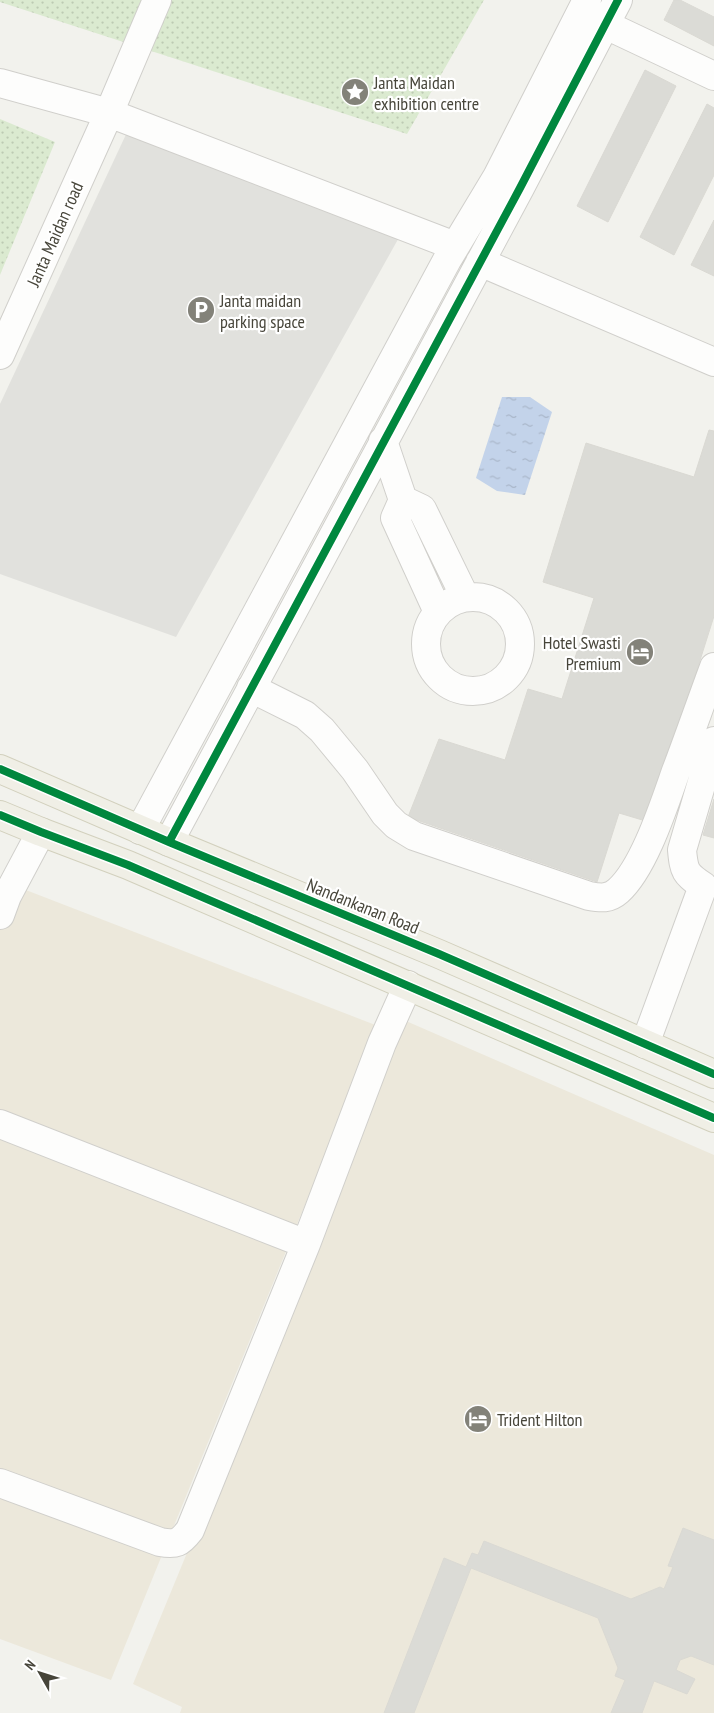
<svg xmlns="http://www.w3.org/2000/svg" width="714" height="1713" viewBox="0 0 714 1713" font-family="'PT Sans Narrow',sans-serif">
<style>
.commercial{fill:#ece8db}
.grass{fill:url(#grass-dots)}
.parking{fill:#e1e1dd}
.water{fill:url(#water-ripples)}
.building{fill:#dbdbd6;stroke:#dad9d3}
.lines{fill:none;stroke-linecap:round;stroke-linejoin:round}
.minor-casing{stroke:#d0cfcb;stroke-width:30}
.major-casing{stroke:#d2d0bd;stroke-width:30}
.minor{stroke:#fdfdfc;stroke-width:28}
.major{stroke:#f0efe6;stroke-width:28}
.cycleway-casing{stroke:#fff;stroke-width:11}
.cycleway{stroke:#00873e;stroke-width:8}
.labels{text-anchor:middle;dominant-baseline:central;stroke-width:4.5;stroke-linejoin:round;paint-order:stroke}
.poi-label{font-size:18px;fill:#47453a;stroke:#fff;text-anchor:start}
.street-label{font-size:18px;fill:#47453a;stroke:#fff}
</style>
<defs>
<pattern id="grass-dots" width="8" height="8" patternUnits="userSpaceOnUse" patternTransform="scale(1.25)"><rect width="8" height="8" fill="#dbead0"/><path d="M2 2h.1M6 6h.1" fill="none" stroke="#bdcab3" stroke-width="1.8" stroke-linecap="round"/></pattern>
<pattern id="water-ripples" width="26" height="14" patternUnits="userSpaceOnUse" patternTransform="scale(1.25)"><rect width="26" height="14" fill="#c3d3ea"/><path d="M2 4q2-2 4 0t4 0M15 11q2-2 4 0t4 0" fill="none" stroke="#a9b6c9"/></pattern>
</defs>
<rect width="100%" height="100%" fill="#f2f2ed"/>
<path class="commercial" d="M 0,880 L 378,1026 L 111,1680 L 0,1639 Z
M 406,1021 L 714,1155 L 714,1713 L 180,1713 L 182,1707 L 133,1684 Z"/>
<path class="grass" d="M 0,0 L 484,0 L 407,134 L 0,2 Z
M 0,119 L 55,142 L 0,275 Z"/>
<path class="parking" d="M 136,113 L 411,216 L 176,637 L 0,574 L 0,404 Z"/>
<path class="water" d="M 502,397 L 530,397 L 552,412 L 525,495 L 497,491 L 476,478 Z"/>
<path class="building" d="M 674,0 L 680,0 L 714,17 L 714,46 L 664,20 Z
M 645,70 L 676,86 L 608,222 L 577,206 Z
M 707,104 L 714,108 L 714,175 L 674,255 L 640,237 Z
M 714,220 L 714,276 L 691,265 Z
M 709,430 L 714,431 L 714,616 L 649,822 L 619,813 L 597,882 L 408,817 L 439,739 L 505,760 L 528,689 L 562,699 L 594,598 L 543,582 L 586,443 L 694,477 Z
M 714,799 L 714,838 L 703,835 Z
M 683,1528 L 714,1540 L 714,1665 L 691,1656 L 680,1660 L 676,1670 L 695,1679 L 687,1694 L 654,1681 L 642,1713 L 611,1713 L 625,1680 L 615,1676 L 618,1668 L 598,1618 L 471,1568 L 414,1713 L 384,1713 L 444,1558 L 466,1567 L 472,1553 L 478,1555 L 484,1541 L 631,1599 L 660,1587 L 664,1589 L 673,1567 L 668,1566 Z"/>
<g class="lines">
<defs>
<path id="minor" d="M 606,25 L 714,76
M 0,83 L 109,113 L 455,246
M 480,262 L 714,362
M 0,355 L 109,113 L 157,0
M 383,441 L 403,500 L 395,518 L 438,612
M 403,500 L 422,509 L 465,597
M426 644a47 47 0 1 1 94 0a47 47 0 1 1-94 0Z
M 251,688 L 305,715 L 322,730 L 355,770 L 385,814 L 396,825 L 414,836 L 589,896 C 601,898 609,899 618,891 C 644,868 664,805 676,771 C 689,737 701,702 714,667
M 140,830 L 447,260 L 497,177 L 587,0
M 169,842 L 520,188 L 618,0
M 0,915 L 7,896 L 41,832
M 645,1044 L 703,886 C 685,874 684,871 682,850 L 714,741
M 0,1124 L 306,1244
M 0,1483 L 160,1542 C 176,1545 180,1543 190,1530 L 306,1244 L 382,1043 L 408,985"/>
<path id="major" d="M 0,769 L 169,842 L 439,954 L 714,1074
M 0,815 L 41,832 L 128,865 L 714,1118"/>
</defs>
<use href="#minor" class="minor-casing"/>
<use href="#major" class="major-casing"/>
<use href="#minor" class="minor"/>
<use href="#major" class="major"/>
<defs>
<path id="cycleway" d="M 0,769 L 169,842 L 439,954 L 714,1074
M 0,815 L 41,832 L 128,865 L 714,1118
M 169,842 L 520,188 L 618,0"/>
</defs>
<use href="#cycleway" class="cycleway-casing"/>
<use href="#cycleway" class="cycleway"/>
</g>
<defs>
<symbol id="sight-disc" viewBox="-11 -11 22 22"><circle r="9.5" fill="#838279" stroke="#fff"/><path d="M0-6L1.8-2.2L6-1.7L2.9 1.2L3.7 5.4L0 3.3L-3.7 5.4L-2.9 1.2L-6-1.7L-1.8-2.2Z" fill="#fff"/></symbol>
<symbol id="parking-disc" viewBox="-11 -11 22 22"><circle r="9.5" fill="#838279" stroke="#fff"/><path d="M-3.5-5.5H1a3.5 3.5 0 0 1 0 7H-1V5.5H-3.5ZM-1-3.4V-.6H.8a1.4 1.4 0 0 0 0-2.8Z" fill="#fff"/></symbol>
<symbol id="hotel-disc" viewBox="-11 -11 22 22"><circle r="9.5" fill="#838279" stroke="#fff"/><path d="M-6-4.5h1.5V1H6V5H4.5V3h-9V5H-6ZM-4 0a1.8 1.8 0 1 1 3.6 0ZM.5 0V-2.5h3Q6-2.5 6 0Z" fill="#fff"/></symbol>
</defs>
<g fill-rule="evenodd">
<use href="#sight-disc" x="339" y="76" width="32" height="32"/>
<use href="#parking-disc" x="185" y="294" width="32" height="32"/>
<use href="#hotel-disc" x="624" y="636" width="32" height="32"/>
<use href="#hotel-disc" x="462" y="1403" width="32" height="32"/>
</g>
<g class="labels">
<g class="poi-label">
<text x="374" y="82">Janta Maidan<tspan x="374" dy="21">exhibition centre</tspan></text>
<text x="220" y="300">Janta maidan<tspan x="220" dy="21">parking space</tspan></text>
<text x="621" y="642" text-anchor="end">Hotel Swasti<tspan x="621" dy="21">Premium</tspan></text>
<text x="497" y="1419">Trident Hilton</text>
</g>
<g class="street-label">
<text transform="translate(55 234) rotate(-66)">Janta Maidan road</text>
<text transform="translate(363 906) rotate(22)">Nandankanan Road</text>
</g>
</g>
<g transform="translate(40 1673) rotate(309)" stroke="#ffffff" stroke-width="4" paint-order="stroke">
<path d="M0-4L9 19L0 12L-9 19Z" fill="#47453a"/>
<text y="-8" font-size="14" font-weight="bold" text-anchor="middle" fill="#47453a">N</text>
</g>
</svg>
